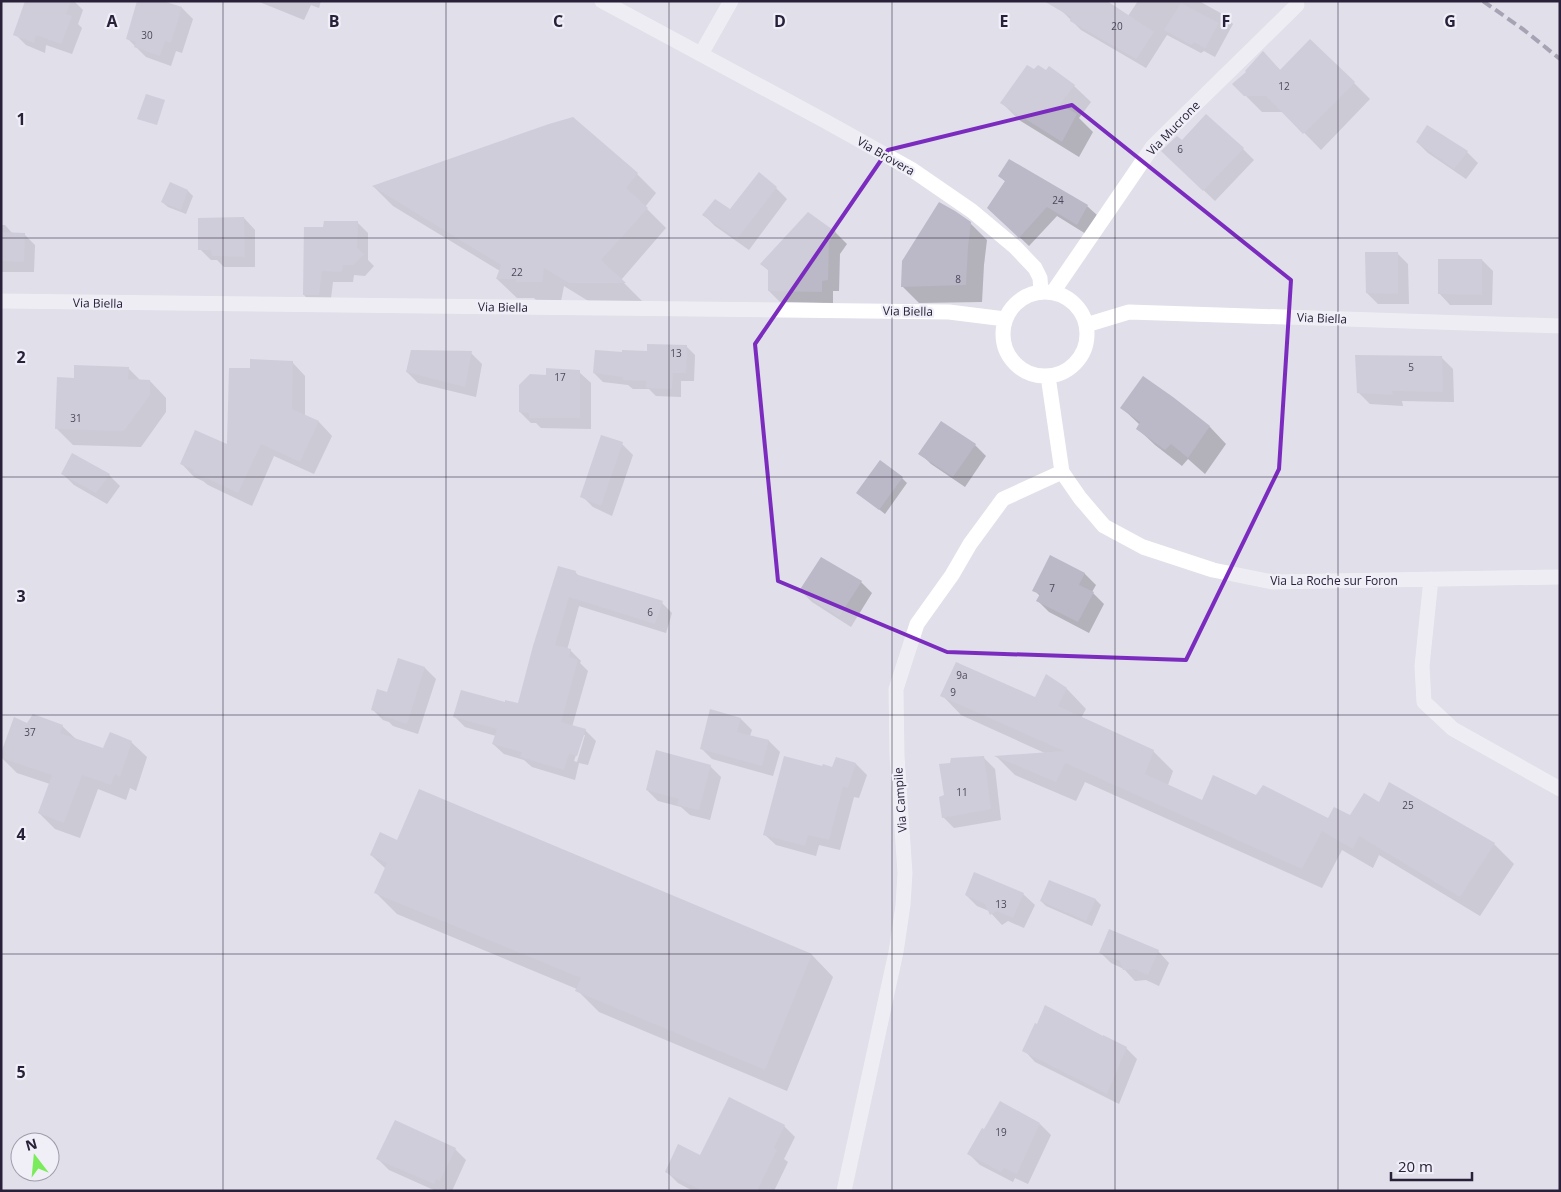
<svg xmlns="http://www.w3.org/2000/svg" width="1561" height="1192" viewBox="0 0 1561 1192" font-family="'Open Sans',sans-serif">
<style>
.shadow{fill:#0003;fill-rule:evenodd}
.building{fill:#bbb8c7}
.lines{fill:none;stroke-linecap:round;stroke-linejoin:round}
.minor{stroke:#fff;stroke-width:15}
.rail{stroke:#625b75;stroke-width:4;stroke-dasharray:10 5;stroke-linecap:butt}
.marked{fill:none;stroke:#7b2cbf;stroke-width:4;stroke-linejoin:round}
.grid{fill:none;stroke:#282139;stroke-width:1;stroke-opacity:0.55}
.labels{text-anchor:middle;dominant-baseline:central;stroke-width:4.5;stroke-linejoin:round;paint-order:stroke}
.number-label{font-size:10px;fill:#4d475c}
.street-label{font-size:12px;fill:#282139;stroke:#f0eff7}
.grid-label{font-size:16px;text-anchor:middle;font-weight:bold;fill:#282139;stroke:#f0eff7;stroke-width:4.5;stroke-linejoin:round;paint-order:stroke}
</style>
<rect width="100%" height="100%" fill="#e0dfea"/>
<path class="shadow" d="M 26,1 L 74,1 L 83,10 L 78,24 L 82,28 L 72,54 L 46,45 L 45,53 L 26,45 L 15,34 Z
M 158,1 L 182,8 L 193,19 L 182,53 L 176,51 L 171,66 L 146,57 L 127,38 Z
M 257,1 L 321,1 L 319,8 L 311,5 L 304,20 Z
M 1138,1 L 1199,1 L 1224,15 L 1233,24 L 1215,57 L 1204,51 L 1201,53 L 1167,35 L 1146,68 L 1081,30 L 1062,11 L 1128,16 Z
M 1263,53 L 1281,71 L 1354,83 L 1370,99 L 1321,150 L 1284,112 L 1262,112 L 1245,95 L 1248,72 Z
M 1035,71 L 1074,86 L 1091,102 L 1079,118 L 1093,132 L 1079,157 L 1019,120 L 1002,103 Z
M 1182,142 L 1243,149 L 1254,160 L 1215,201 L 1174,162 Z
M 1417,142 L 1467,152 L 1478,163 L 1466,179 L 1428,153 Z
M 637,174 L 656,193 L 645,207 L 666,228 L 621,280 L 643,302 L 590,302 L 564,286 L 561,301 L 537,301 L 534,298 L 517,298 L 497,279 L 500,271 L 393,206 L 374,187 Z
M 1000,176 L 1087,206 L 1097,215 L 1086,234 L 1057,216 L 1029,246 L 998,217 L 1006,182 Z
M 171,184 L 188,191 L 193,196 L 186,214 L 168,207 L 162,202 Z
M 776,188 L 787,199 L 749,250 L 715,226 L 704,215 L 730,211 Z
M 808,213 L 836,233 L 847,244 L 840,254 L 839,291 L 833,291 L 833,303 L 780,302 L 769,291 L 770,272 L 762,264 Z
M 244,218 L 255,230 L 255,267 L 224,267 L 217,260 L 211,260 L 200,249 Z
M 357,222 L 368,233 L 368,260 L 374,266 L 365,276 L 354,275 L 353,282 L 333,282 L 330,306 L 315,306 L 304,295 L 325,228 Z
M 970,223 L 987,240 L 984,265 L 982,302 L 919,303 L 902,286 Z
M 1,225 L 5,225 L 12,233 L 24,234 L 35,245 L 34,272 L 1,272 Z
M 1397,253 L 1408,264 L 1409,304 L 1378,304 L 1367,293 Z
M 1482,260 L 1493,271 L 1492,305 L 1450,305 L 1439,293 Z
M 686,346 L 695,355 L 694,381 L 681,381 L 681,397 L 656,396 L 649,389 L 633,389 L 628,385 L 603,382 L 594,373 L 623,353 L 648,352 Z
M 471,353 L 482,364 L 476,397 L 418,383 L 407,372 Z
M 1442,358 L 1453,369 L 1454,402 L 1402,401 L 1403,406 L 1370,404 L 1358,392 Z
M 292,362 L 305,376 L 305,416 L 319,422 L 332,436 L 314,474 L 274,456 L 252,506 L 208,485 L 203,481 L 194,477 L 181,463 L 228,446 Z
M 128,368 L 141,381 L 150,381 L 166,398 L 166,412 L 141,447 L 73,445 L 56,428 L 76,379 Z
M 579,372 L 591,383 L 591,429 L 541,428 L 536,423 L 531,423 L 520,412 L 547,376 Z
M 1172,398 L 1210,427 L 1226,444 L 1205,474 L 1188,459 L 1182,466 L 1155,445 L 1138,429 L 1140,425 L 1122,408 Z
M 622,444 L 633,455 L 612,516 L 593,507 L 582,496 Z
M 975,445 L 986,456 L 965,487 L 931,464 L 920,453 Z
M 73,455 L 109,475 L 120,486 L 107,504 L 74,485 L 63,474 Z
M 902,478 L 907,483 L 885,514 L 858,493 Z
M 1051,557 L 1085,574 L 1096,585 L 1092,592 L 1104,604 L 1089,633 L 1049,612 L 1038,601 L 1040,596 L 1034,590 Z
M 575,572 L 579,576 L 662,603 L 672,613 L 666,633 L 579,606 L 567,650 L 570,650 L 581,661 L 580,663 L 588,671 L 572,727 L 585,730 L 596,741 L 588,765 L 579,763 L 575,780 L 532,767 L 524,760 L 504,754 L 493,744 L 496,736 L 465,727 L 455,717 L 506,704 L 519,704 ZM 583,735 L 585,735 L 577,762 L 574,761 Z
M 861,582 L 872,593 L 851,627 L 812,602 L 801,591 Z
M 398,660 L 425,668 L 436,679 L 418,734 L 393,726 L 389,722 L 383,720 L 372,709 L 388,694 Z
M 1046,676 L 1067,689 L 1086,709 L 1081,718 L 1153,751 L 1173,771 L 1168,785 L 1203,802 L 1257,797 L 1328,820 L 1350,817 L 1380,804 L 1494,844 L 1514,864 L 1480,916 L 1379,855 L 1373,868 L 1342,850 L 1322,888 L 1085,782 L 1076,801 L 1015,775 L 997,757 L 1047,754 L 961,715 L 942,695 L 1036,698 Z
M 711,711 L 741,719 L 752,730 L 750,736 L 769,741 L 780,752 L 773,776 L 712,759 L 701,748 Z
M 28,724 L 62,726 L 77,740 L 104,750 L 131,742 L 147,757 L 136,791 L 130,788 L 126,800 L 98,789 L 80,838 L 55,829 L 39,813 L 50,784 L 17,773 L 1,757 Z
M 984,758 L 995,769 L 1001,820 L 954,828 L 943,817 L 946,796 Z
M 856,764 L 867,775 L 859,798 L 854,797 L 840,850 L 819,845 L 816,856 L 776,845 L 764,834 L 833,768 Z
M 710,766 L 721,777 L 710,820 L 690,815 L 681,807 L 658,801 L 647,790 Z
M 398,842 L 812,955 L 833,977 L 787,1091 L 599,1012 L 577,990 L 577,989 L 397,914 L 375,892 L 386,869 L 371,855 Z
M 1050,882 L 1096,900 L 1101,905 L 1092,926 L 1046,906 L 1041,901 Z
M 1023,894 L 1035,905 L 1024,928 L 1008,921 L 1002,925 L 989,911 L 977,906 L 966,895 Z
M 1158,951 L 1169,963 L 1159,986 L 1146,980 L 1135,981 L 1124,969 L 1111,963 L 1100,952 Z
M 1126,1048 L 1137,1059 L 1119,1104 L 1035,1062 L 1024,1050 Z
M 1040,1124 L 1051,1135 L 1028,1184 L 1015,1178 L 1013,1182 L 980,1165 L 969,1154 Z
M 784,1126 L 795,1137 L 784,1159 L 788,1162 L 774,1191 L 693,1191 L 678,1183 L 667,1172 L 701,1157 Z
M 455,1149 L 466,1160 L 452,1191 L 447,1189 L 447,1191 L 436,1191 L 389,1170 L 378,1159 Z"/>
<path class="building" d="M 25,1 L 71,1 L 66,14 L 72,16 L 61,44 L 36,35 L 34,43 L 13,35 Z
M 137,1 L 163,1 L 182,7 L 171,43 L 165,41 L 160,56 L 134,47 L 136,42 L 126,39 Z
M 1044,1 L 1107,1 L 1154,32 L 1136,59 L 1070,21 L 1071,17 Z
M 1181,3 L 1219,23 L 1205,48 L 1194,42 L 1191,45 L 1164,30 Z
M 1310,39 L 1355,82 L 1303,134 L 1266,96 L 1244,96 L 1232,84 L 1246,72 L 1245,71 L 1263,51 L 1280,70 Z
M 1027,65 L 1034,69 L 1038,65 L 1046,70 L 1049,66 L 1075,85 L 1060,104 L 1077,114 L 1062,142 L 1000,103 Z
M 146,94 L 165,100 L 157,125 L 137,119 Z
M 1206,114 L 1244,148 L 1203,191 L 1161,151 L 1177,136 L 1182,140 Z
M 573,117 L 638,173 L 626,188 L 648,208 L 601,260 L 626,283 L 569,283 L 544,268 L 542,282 L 516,282 L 516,279 L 496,279 L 501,265 L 372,186 L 549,124 Z
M 1427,125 L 1468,151 L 1454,169 L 1416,142 Z
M 1009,159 L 1088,205 L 1077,225 L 1047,207 L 1019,238 L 987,208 L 1005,181 L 998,176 Z
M 759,172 L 777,187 L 737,239 L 702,215 L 715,199 L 730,209 Z
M 170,182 L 188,190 L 181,210 L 161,202 Z
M 939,202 L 955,211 L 971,222 L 968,247 L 966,285 L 901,287 L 902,261 Z
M 808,212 L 836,232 L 829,242 L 828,280 L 822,281 L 822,292 L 768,291 L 768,270 L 760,264 Z
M 244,217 L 245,257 L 212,256 L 211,250 L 198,250 L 198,218 Z
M 324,221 L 358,221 L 357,248 L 364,254 L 353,265 L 343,265 L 342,272 L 322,271 L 319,295 L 303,295 L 304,227 L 323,227 Z
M 1,232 L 25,233 L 24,262 L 1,261 Z
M 1365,252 L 1398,252 L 1398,294 L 1366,293 Z
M 1438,259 L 1482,259 L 1482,295 L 1438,294 Z
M 647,344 L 687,345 L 686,373 L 673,373 L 672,389 L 646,388 L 646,381 L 623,380 L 623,377 L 593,373 L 595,350 L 622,352 L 622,350 L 647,351 Z
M 411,350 L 472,351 L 465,387 L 406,372 Z
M 1355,355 L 1442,356 L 1443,392 L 1392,391 L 1393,395 L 1357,393 Z
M 250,359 L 293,361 L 292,409 L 319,421 L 300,462 L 261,444 L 238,493 L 193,472 L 194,470 L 180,464 L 195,430 L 227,444 L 229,368 L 250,368 Z
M 74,365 L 129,367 L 128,379 L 150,380 L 150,395 L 124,431 L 55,429 L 57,377 L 74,378 Z
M 546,368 L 580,370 L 580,418 L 529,418 L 529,413 L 519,412 L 519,385 L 530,374 L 546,375 Z
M 1143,376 L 1173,397 L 1210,426 L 1188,458 L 1171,444 L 1165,450 L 1136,429 L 1140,422 L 1120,408 Z
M 941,421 L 976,444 L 953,477 L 918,454 Z
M 601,435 L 623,442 L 601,506 L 580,497 Z
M 72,453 L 110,474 L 96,493 L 61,474 Z
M 880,460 L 903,477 L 879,510 L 856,493 Z
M 1050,555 L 1085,573 L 1079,585 L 1094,592 L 1078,622 L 1036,601 L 1040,594 L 1032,591 Z
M 821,557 L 862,581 L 839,617 L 799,591 Z
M 558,566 L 576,571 L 575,574 L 663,601 L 655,624 L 569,597 L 555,645 L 571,649 L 569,657 L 578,660 L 561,722 L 586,729 L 577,756 L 569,754 L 564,770 L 520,757 L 522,752 L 492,744 L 497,729 L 453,717 L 461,690 L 505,702 L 505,700 L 518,703 L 533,646 Z
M 398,658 L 425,667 L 407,724 L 380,715 L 381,713 L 371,710 L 377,689 L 387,692 Z
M 956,662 L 1035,697 L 1046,674 L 1067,688 L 1058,706 L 1154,750 L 1145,774 L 1202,800 L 1213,775 L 1256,795 L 1263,785 L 1328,818 L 1334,807 L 1350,815 L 1364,793 L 1379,802 L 1389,782 L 1495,843 L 1460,897 L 1359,836 L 1353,849 L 1322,831 L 1302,869 L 1065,763 L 1056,782 L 994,756 L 1064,751 L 940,696 Z
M 710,709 L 741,718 L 737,732 L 769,740 L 762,766 L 700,749 Z
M 33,714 L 63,725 L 60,733 L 103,748 L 110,732 L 132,741 L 120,777 L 115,774 L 111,785 L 82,775 L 64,823 L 38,813 L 52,775 L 1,758 L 1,753 L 14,717 L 27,723 Z
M 656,750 L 711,765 L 699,810 L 677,805 L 679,799 L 646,790 Z
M 784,756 L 822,766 L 823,764 L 832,767 L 836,757 L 856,763 L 848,788 L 843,786 L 829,840 L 808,835 L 805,846 L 763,835 Z
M 984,756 L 991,809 L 942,818 L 939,797 L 944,795 L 939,764 L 950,763 L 951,758 Z
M 419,789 L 812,954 L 765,1070 L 575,991 L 581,978 L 374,893 L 387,863 L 370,855 L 380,832 L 397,840 Z
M 974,872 L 1024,893 L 1013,918 L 997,911 L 990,915 L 985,904 L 965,895 Z
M 1049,880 L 1096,899 L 1086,921 L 1040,901 Z
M 1109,929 L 1159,950 L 1148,975 L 1134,969 L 1123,970 L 1120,961 L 1099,953 Z
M 1045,1005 L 1103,1036 L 1103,1035 L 1127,1047 L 1107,1094 L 1022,1051 L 1035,1023 L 1037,1024 Z
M 729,1097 L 785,1125 L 774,1148 L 777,1150 L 757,1191 L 703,1191 L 665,1172 L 678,1144 L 700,1155 Z
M 1000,1101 L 1040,1123 L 1017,1174 L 1004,1168 L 1001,1172 L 967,1154 L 982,1128 L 984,1129 Z
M 395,1120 L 456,1148 L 440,1181 L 436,1179 L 434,1184 L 376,1159 Z"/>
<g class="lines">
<path class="minor" d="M 602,1 L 825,121 L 911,169 L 972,211 L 1015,247 L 1035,268 L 1040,278 L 1041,292
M 701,54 L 731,1
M1003 334a42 42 0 1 1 84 0a42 42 0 1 1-84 0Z
M 1053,292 L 1153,146 L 1297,5
M 1,301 L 949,312 L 1005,319
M 1086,325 L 1129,312 L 1560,326
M 1048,376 L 1062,472 L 1080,498 L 1104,526 L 1143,547 L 1213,570 L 1272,582 L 1560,577
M 1431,579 L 1422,666 L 1424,702 L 1453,729 L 1560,789
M 844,1191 L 896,952 L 903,905 L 905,873 L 897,756 L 896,689 L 917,624 L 952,575 L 970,544 L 1003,499 L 1062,472"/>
<path class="rail" d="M 1483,1 L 1524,30 L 1560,59"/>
</g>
<path d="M0 0H1561V1192H0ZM 1072,105 L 1291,280 L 1279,469 L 1186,660 L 947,652 L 778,581 L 755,344 L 888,150 Z" fill="#e0dfea" fill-opacity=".55" fill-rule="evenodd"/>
<path class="marked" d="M 1072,105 L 1291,280 L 1279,469 L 1186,660 L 947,652 L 778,581 L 755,344 L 888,150 Z"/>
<path class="grid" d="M 223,1 L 223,1191M 446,1 L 446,1191M 669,1 L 669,1191M 892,1 L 892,1191M 1115,1 L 1115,1191M 1338,1 L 1338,1191M 1,238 L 1560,238M 1,477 L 1560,477M 1,715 L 1560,715M 1,954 L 1560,954"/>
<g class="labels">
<g class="number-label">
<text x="1117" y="26">20</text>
<text x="147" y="35">30</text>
<text x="1284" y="86">12</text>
<text x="1180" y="149">6</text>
<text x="1058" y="200">24</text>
<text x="517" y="272">22</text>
<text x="958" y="279">8</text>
<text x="676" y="353">13</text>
<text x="1411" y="367">5</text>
<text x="560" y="377">17</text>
<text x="76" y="418">31</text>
<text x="1052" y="588">7</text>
<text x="650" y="612">6</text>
<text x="962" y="675">9a</text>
<text x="953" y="692">9</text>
<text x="30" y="732">37</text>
<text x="962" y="792">11</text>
<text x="1408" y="805">25</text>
<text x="1001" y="904">13</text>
<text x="1001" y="1132">19</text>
</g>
<g class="street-label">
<text transform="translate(1173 128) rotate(-46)">Via Mucrone</text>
<text transform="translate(886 156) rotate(30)">Via Brovera</text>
<text transform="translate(98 303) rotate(1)">Via Biella</text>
<text transform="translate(503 307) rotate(1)">Via Biella</text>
<text transform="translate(908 311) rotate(1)">Via Biella</text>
<text transform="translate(1322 318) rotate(2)">Via Biella</text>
<text x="1334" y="580">Via La Roche sur Foron</text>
<text transform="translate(900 800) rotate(-94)">Via Campile</text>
</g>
</g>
<g class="grid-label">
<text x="112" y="27">A</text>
<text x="334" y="27">B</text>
<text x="558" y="27">C</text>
<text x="780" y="27">D</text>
<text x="1004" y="27">E</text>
<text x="1226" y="27">F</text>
<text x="1450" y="27">G</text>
<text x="21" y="125">1</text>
<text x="21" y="363">2</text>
<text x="21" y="602">3</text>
<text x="21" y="840">4</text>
<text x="21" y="1078">5</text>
</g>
<rect width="1561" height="1192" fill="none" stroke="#282139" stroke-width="5"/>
<g transform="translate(35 1157) rotate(344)"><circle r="24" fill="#f0eff7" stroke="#a09dab"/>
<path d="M0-4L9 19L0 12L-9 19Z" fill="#7aec5b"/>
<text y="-8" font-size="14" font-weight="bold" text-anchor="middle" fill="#282139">N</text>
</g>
<path d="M1391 1172v8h81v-8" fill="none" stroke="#282139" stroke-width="2.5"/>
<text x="1398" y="1172" font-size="15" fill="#282139" stroke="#f0eff7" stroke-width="4" paint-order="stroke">20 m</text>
</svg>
